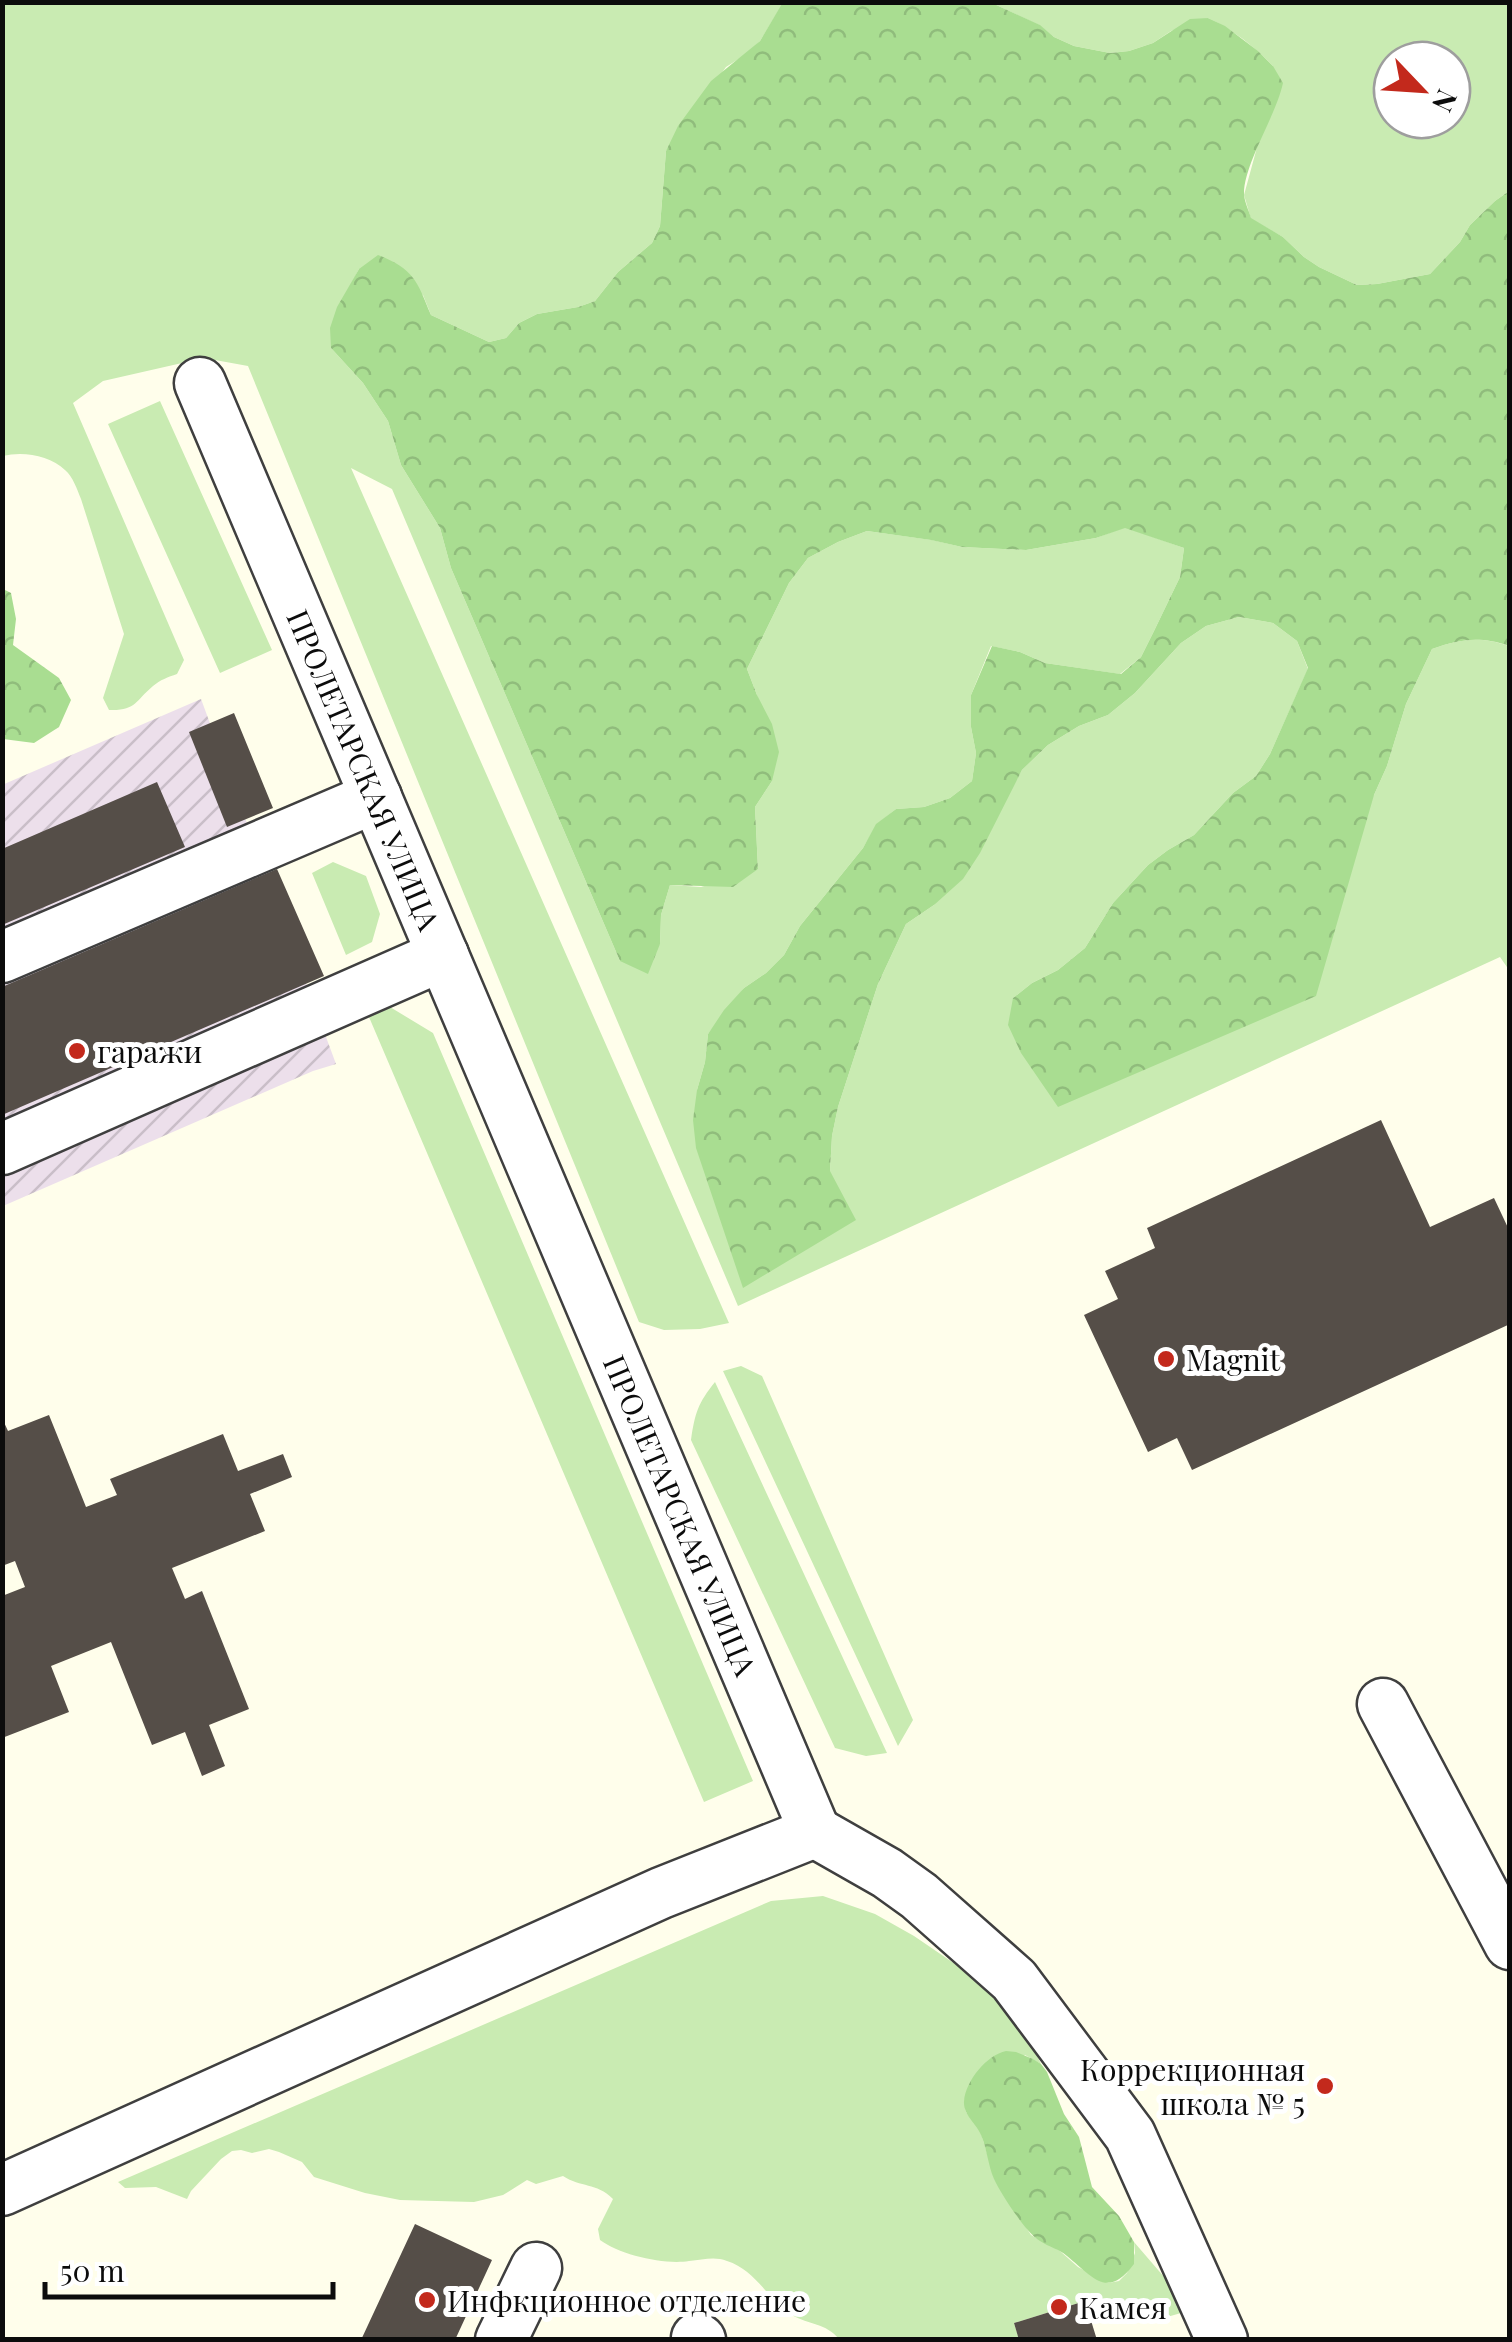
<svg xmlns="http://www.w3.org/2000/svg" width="1512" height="2342" viewBox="0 0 1512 2342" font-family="'Playfair Display',serif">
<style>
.industrial{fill:url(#industrial-furrows)}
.grass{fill:#c9ebb2;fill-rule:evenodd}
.forest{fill:url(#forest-crowns)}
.building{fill:#554e48}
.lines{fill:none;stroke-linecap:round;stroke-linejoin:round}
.minor-casing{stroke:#3f3f3f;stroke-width:55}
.minor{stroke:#fff;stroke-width:50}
.poi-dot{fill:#c3291c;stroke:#fff;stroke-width:4}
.labels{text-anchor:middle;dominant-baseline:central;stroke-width:10;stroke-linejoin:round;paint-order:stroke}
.street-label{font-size:30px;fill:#0c0c0c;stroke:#fff}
.poi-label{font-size:30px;fill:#0c0c0c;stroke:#fff;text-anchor:start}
</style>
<defs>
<pattern id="industrial-furrows" width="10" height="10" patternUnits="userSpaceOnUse" patternTransform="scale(2.5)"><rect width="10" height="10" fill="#ecdfeb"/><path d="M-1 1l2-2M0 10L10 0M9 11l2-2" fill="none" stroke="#c9bec8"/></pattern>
<pattern id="forest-crowns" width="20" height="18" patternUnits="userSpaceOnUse" patternTransform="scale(2.5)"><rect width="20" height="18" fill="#a9dd91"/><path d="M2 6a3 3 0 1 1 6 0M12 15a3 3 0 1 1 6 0" fill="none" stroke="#90bc7c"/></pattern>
</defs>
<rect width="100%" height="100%" fill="#fffeeb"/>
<path class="industrial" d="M 201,699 L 336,1064 L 313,1071 L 3,1206 L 2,785 Z"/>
<path class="grass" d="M 2,3 L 783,3 L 760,41 L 745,55 L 726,67 L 666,151 L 660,226 L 652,243 L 618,272 L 595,301 L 578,307 L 537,314 L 519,323 L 506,338 L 489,342 L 431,315 L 423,295 L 359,269 L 349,288 L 331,348 L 363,383 L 388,421 L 401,465 L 440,528 L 451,568 L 620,961 L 660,944 L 661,915 L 670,885 L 701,887 L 758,869 L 755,807 L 772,781 L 757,695 L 747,669 L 789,583 L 808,558 L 838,542 L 867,531 L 932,540 L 962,547 L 1026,550 L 1096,538 L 1125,527 L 1184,548 L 1180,577 L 1154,631 L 1141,657 L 1120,674 L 1045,663 L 1020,652 L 991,646 L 971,695 L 971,727 L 976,753 L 972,781 L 950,798 L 924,807 L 896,809 L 877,824 L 863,848 L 800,926 L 784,955 L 766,973 L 744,988 L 708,1034 L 705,1062 L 697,1090 L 830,1171 L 832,1136 L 838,1107 L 878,984 L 906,924 L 934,905 L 1007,797 L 1022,770 L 1048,745 L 1079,726 L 1108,715 L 1135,693 L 1181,643 L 1206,626 L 1239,617 L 1273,623 L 1297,641 L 1308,669 L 1270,754 L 1256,776 L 1233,793 L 1194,835 L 1168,850 L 1148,865 L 1113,903 L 1085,948 L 1058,970 L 1032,983 L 1013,998 L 1374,795 L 1387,766 L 1406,704 L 1432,649 C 1461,639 1479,636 1509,646 L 1509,970 L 1500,957 L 738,1306 L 392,489 L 351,468 L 729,1323 L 700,1329 L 664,1330 L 639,1322 L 248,366 L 204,358 L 103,381 L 73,403 L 184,660 L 177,674 C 168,677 160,680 153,686 C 135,701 136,711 109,710 L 103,698 L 124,634 L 81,499 C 77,489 73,477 65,470 C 50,455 22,451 3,456 Z
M 992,3 L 1509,3 L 1509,191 L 1495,201 L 1470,225 L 1460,242 L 1430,274 L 1377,284 L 1357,285 L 1319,267 L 1304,257 L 1283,237 L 1251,219 L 1244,195 L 1256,151 L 1273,66 C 1254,46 1233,30 1208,18 L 1171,31 L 1153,43 L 1129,51 L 1110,53 L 1074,46 L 1054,37 L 1039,25 ZM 1392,60 L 1452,60 L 1452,120 L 1392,120 Z
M 160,401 L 272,650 L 220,673 L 108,424 Z
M 333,862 L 366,876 L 380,914 L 372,942 L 346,955 L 312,873 Z
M 390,1007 L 433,1033 L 753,1781 L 704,1802 L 369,1017 Z
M 741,1366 L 762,1376 L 913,1720 L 898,1746 L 723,1371 Z
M 715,1382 L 887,1753 L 866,1756 L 835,1748 L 691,1440 C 695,1413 698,1403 715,1382 Z
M 823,1896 L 875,1914 L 914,1936 L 955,1964 L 1021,2022 L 1041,2064 L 1025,2055 L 964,2100 L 966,2112 L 980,2130 L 995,2180 L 1031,2235 L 1060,2251 L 1078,2267 L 1108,2283 L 1119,2281 L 1127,2273 L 1135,2253 L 1134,2242 L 1165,2278 L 1181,2313 L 1146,2323 L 1085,2301 L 1014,2323 L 1019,2339 L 839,2339 C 826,2323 809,2325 792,2315 C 768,2300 756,2270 727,2261 C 714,2256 703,2260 689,2261 C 664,2265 620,2255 600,2240 L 598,2229 L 613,2199 C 596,2182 581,2188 563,2176 L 536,2184 L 527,2180 L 503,2195 L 474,2202 L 400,2200 L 365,2193 L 314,2177 L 302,2162 L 279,2152 L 269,2149 L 252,2153 L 241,2150 L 232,2151 L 221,2159 L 191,2191 L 187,2199 L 156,2187 L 125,2188 L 118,2182 L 771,1901 Z"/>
<path class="forest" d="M 783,2 L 992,3 L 1040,25 L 1054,37 L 1074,46 L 1110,53 L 1129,51 L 1153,43 L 1190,19 L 1208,18 L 1225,26 L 1258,51 L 1273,66 L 1283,83 C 1276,116 1243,165 1244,195 C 1245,203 1249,211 1251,218 L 1283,237 L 1304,257 L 1319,267 L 1357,285 L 1377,284 L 1430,274 L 1460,242 L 1470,225 L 1495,201 L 1509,191 L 1510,646 C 1479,636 1461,639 1432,649 L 1406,704 L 1387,766 L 1374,795 L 1316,996 L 1058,1107 L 1021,1053 L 1008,1025 L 1013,998 L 1032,983 L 1058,970 L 1085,948 L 1113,903 L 1148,865 L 1168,850 L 1194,835 L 1233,793 L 1256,776 L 1270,754 L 1308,668 L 1297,641 L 1273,623 L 1239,617 L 1206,626 L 1181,643 L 1135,693 L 1108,715 L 1079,726 L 1048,745 L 1022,770 L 980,853 L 963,879 L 934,905 L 906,924 L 878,984 L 838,1107 L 832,1136 L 830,1171 L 856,1220 L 743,1288 L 696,1148 L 693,1120 L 697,1090 L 705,1062 L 708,1034 L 724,1010 L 744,988 L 766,973 L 784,955 L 800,926 L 863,848 L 876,824 L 896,809 L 924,807 L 950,798 L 972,781 L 976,753 L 971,727 L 971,695 L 992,646 L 1020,652 L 1045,663 L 1121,674 L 1141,657 L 1154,631 L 1180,577 L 1184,548 L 1125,528 L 1096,538 L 1026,550 L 962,547 L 931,540 L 867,531 L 838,542 L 808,558 L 789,583 L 747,669 L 757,695 L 772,724 L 779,752 L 772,781 L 755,807 L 758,869 L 733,887 L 670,885 L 661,915 L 660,944 L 648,974 L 620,961 L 451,568 L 440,528 L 401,465 L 388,421 L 363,383 L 331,348 L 330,328 L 337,307 L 359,269 L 378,255 C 414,269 417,281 431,315 L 489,342 L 506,338 L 519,323 L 537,314 L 578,307 L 595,301 L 618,272 L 652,243 L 660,226 L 666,151 L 678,126 L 711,81 L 760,41 Z
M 3,589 L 11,593 L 16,619 L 13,645 L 59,678 L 71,700 L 59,727 L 34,743 L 3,739 Z
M 1006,2051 L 1016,2052 L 1033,2059 L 1041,2064 L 1047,2072 L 1064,2114 L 1079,2137 L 1092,2187 L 1119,2216 L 1134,2242 L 1134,2264 C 1107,2300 1093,2277 1067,2256 C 1059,2249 1049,2247 1040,2241 C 1026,2233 1001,2194 994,2179 C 988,2165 987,2149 981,2135 C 976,2123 963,2115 964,2101 C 966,2080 987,2055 1006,2051 Z"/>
<path class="building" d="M 234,713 L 273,808 L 227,827 L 189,732 Z
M 157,782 L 185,847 L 2,925 L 2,849 Z
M 277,869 L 324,976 L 2,1115 L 2,987 Z
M 1381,1120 L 1430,1227 L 1494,1198 L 1510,1232 L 1510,1324 L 1192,1470 L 1177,1438 L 1148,1452 L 1084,1315 L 1118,1299 L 1105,1271 L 1155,1248 L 1147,1228 Z
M 49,1415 L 86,1507 L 117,1495 L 110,1479 L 223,1434 L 238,1471 L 283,1454 L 292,1477 L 250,1494 L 265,1531 L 172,1568 L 185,1599 L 202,1591 L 249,1709 L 209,1725 L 225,1766 L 202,1776 L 185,1732 L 152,1745 L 111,1642 L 51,1666 L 69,1712 L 2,1738 L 2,1596 L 25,1587 L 15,1561 L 2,1566 L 2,1418 L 8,1431 Z
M 415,2224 L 492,2260 L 455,2340 L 361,2340 Z
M 1085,2301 L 1097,2340 L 1019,2340 L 1014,2323 Z"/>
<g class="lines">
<defs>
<g id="minor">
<path id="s1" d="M 200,383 L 815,1832"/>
<path d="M 2,957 L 376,797"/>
<path d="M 2,1149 L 443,955"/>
<path d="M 1383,1704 L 1510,1944"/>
<path d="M 815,1832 L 887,1873 L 919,1896 L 1014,1980 L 1130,2135 L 1222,2340"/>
<path d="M 2,2190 L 661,1893 L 815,1832"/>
<path d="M 697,2338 L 700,2340"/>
<path d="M 501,2340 L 536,2268"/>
</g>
</defs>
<use href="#minor" class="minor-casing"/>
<use href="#minor" class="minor"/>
</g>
<g class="poi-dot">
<circle cx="77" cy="1051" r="10"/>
<circle cx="1166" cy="1359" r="10"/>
<circle cx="1325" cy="2086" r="10"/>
<circle cx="427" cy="2300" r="10"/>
<circle cx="1059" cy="2307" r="10"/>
</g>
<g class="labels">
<g class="street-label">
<text stroke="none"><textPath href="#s1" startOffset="420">ПРОЛЕТАРСКАЯ УЛИЦА</textPath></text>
<text stroke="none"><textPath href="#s1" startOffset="1230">ПРОЛЕТАРСКАЯ УЛИЦА</textPath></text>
</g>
<g class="poi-label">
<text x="97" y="1051">гаражи</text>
<text x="1186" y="1359">Magnit</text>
<text x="1305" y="2069" text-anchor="end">Коррекционная<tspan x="1305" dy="34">школа № 5</tspan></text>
<text x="447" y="2300">Инфкционное отделение</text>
<text x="1079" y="2307">Камея</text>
</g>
</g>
<rect width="1512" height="2342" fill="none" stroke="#0c0c0c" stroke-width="10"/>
<g transform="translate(1422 90) rotate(115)"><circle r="48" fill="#ffffff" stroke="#9e9e9e" stroke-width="2.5"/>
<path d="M0-8L18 38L0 25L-18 38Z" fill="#c3291c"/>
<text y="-15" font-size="28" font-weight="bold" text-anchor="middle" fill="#0c0c0c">N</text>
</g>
<path d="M45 2282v15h288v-15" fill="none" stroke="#0c0c0c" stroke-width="5"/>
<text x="60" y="2282" font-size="30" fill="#0c0c0c" stroke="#ffffff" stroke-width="8" paint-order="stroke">50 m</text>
</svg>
